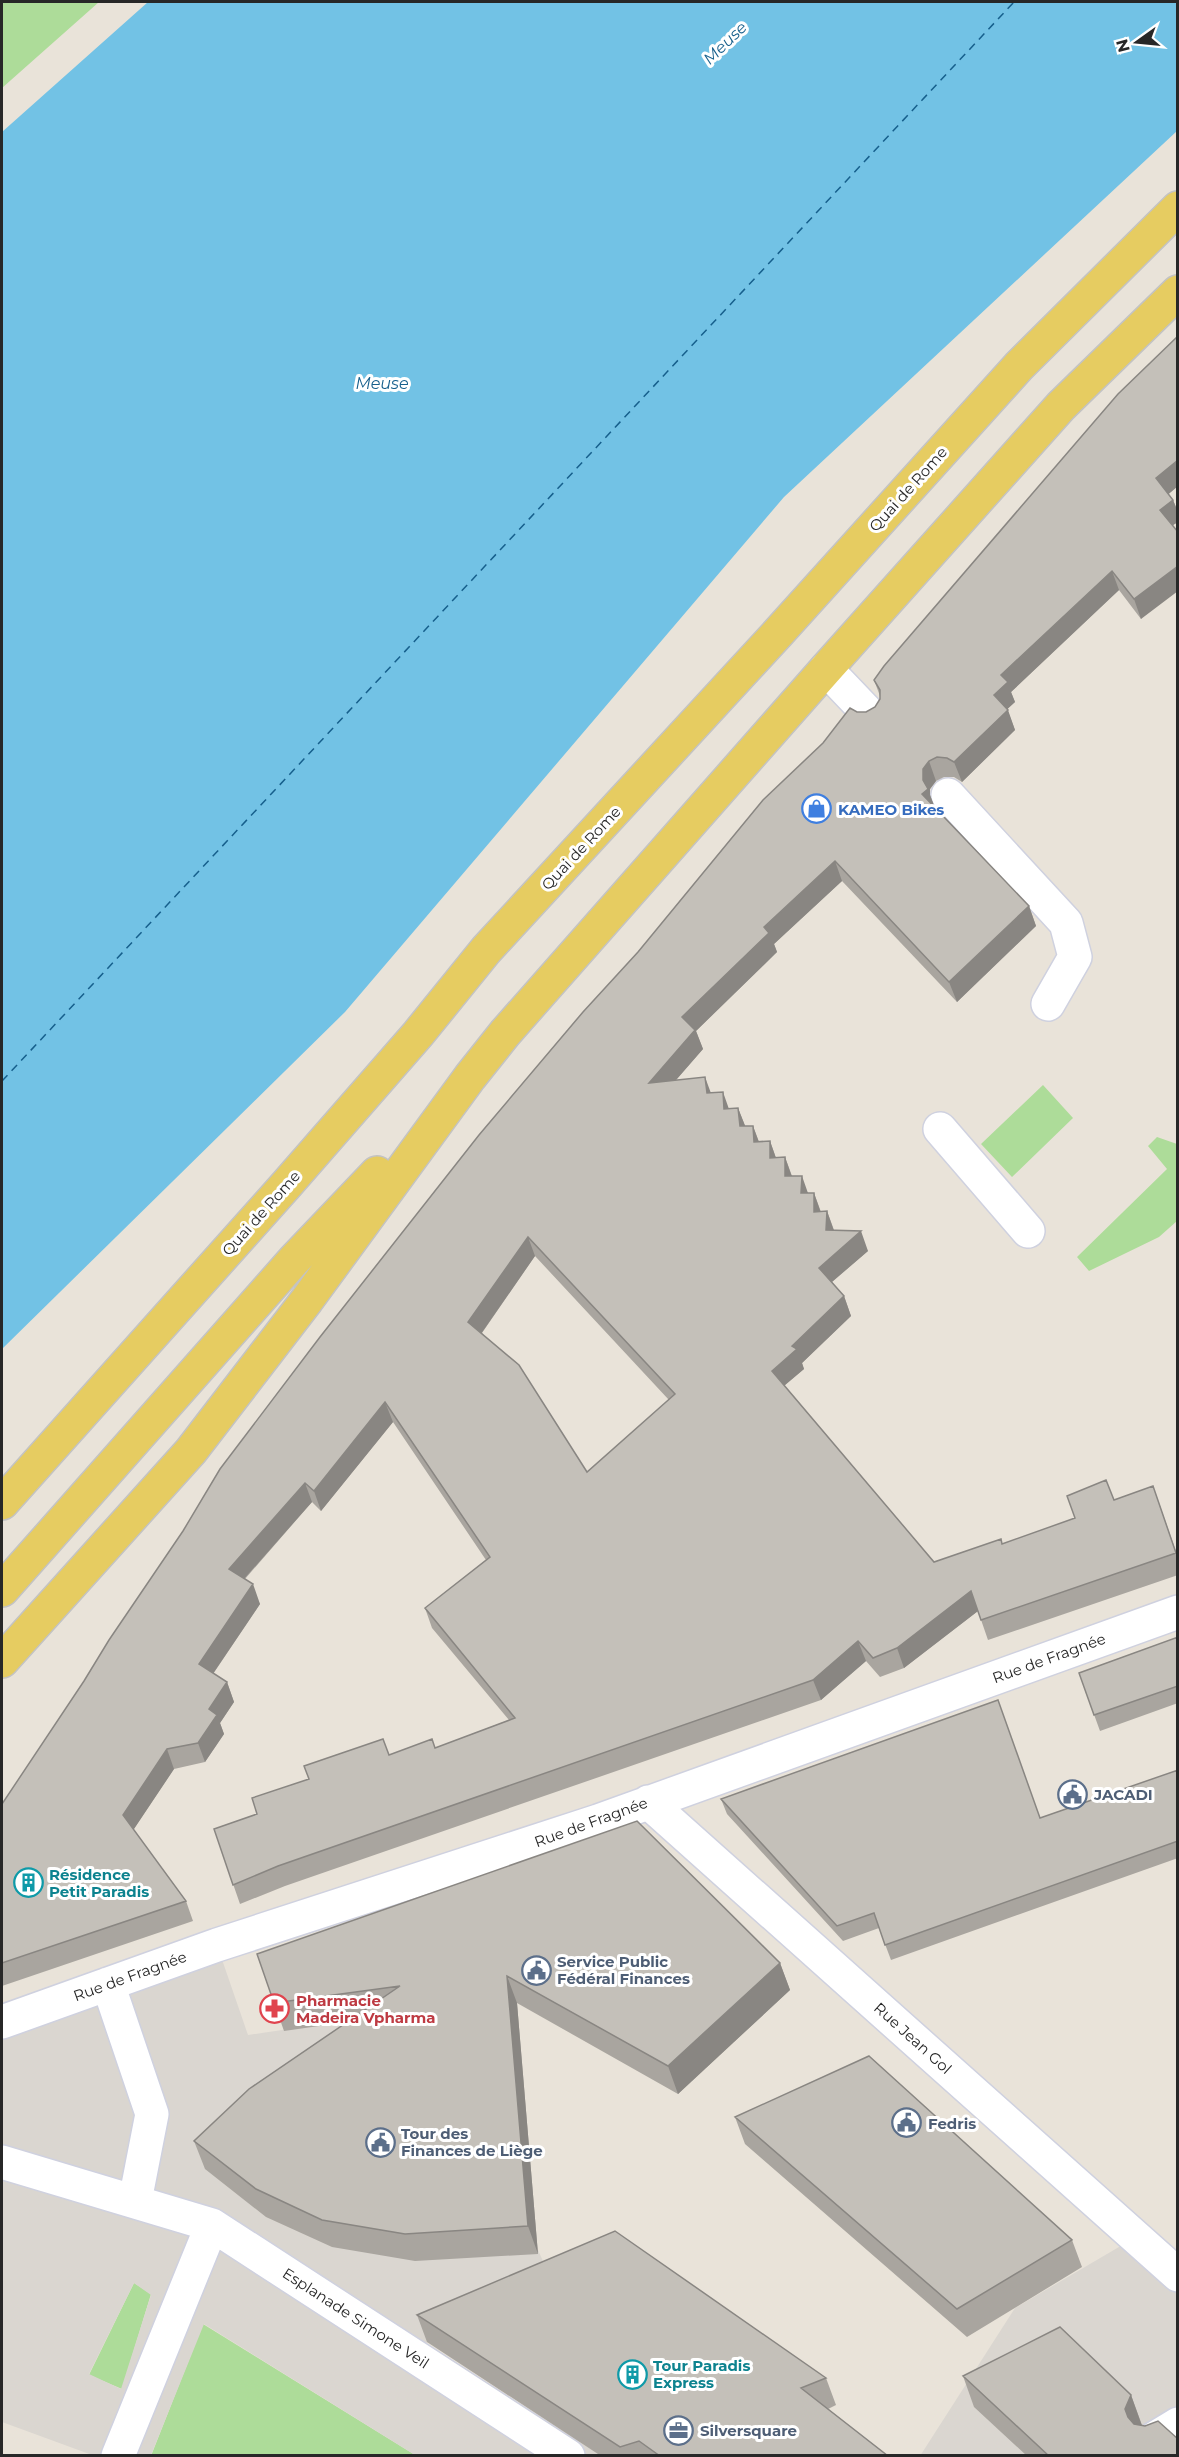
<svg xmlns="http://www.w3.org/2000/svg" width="1179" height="2457" viewBox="0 0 1179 2457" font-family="Montserrat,sans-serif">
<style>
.green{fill:#addc99}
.plaza{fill:#dad6d0;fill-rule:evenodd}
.water{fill:#72c2e5}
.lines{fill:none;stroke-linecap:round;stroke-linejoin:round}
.ferry{stroke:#165f8c;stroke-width:1.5;stroke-dasharray:8 6;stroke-linecap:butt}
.minor-casing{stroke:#cfd1df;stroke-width:36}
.major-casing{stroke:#c3c3c3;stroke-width:36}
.minor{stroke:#fff;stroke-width:33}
.major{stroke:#e6cc61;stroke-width:33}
.tram{stroke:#9d9fb0;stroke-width:1.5}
.wall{fill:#a9a59f;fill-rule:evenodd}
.shaded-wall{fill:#898682}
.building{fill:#c4c0b9;stroke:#898682;stroke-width:1.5;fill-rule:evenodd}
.labels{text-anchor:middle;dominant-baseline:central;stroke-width:6;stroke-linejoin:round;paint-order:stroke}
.street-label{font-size:15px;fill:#272727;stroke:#fff}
.shop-label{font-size:15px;font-weight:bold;fill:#366cbe;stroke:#fff;text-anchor:start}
.service-label{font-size:15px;font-weight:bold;fill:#4e5e75;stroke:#fff;text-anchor:start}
.culture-label{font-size:15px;font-weight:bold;fill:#0d838f;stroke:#fff;text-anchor:start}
.health-label{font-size:15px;font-weight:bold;fill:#be3a42;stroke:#fff;text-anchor:start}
.water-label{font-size:16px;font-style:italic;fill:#165f8c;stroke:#fff}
</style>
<rect width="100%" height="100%" fill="#e9e3d9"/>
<path class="green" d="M 2,2 L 99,2 L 2,88 Z
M 1043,1085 L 1073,1118 L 1012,1177 L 981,1144 Z
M 1157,1137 L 1177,1144 L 1177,1221 L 1159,1237 L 1089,1271 L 1077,1257 L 1167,1169 L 1148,1146 Z
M 134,2283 L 151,2294 L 122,2389 L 89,2375 Z
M 203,2324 L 415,2455 L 151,2456 Z"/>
<path class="plaza" d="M 217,1945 L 248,2035 L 344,2021 L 358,2062 L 479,2257 L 538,2250 L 555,2288 L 426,2343 L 600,2455 L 415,2455 L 204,2324 L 151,2455 L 92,2455 L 2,2422 L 2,2022 ZM 134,2283 L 151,2295 L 121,2389 L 89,2374 Z
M 1136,2237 L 1177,2275 L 1177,2455 L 975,2407 L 1027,2455 L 920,2456 L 1015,2308 Z"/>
<path class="water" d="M 148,2 L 1177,2 L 1177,131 L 784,497 L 345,1012 L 2,1349 L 2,132 Z"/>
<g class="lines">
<path class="ferry" d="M 2,1081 L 1014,2"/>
<defs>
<path id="minor" d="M 826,669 L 869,714
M 948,795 L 1066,923 L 1075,957 L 1048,1004
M 940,1129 L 1028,1231
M 648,1802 L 1178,2275
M 108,1984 L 152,2114 L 135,2201
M 2,2022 L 217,1945 L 598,1821 L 1178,1612
M 2,2162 L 212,2225 L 568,2456
M 1155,2438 L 1178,2424
M 118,2456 L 212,2225"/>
<path id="major" d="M 2,1503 L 287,1184 L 418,1034 L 486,950 L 778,633 L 1019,366 L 1178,208
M 2,1590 L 294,1260 L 377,1173
M 2,1661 L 191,1451 L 307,1300 L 470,1077 L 505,1033 L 826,669 L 1061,406 L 1178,292"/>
</defs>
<use href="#minor" class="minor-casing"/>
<use href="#major" class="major-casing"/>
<use href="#minor" class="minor"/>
<use href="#major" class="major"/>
<path class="tram" d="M 2,2455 L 3,2456"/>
</g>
<path class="wall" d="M 1178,336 L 1178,486 L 1168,494 L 1173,500 L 1178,512 L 1178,522 L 1172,525 L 1141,619 L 1119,590 L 1011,692 L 1015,702 L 1007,709 L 1015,730 L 962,782 L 954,777 L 944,777 L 936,781 L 930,789 L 930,795 L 934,806 L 1029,906 L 1036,926 L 957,1002 L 842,881 L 774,944 L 777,952 L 696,1031 L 703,1049 L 676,1080 L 711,1093 L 729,1109 L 738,1108 L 745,1126 L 753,1126 L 759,1142 L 770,1141 L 776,1158 L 785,1157 L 792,1176 L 808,1193 L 814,1193 L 821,1212 L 827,1211 L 834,1230 L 868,1251 L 832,1282 L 844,1296 L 851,1316 L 802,1363 L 804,1369 L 784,1386 L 934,1562 L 1003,1544 L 1075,1518 L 1114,1500 L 1153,1486 L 1178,1557 L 1178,1575 L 988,1640 L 978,1611 L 904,1668 L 880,1677 L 866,1661 L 821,1700 L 285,1886 L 240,1904 L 214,1829 L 257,1814 L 389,1755 L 435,1748 L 509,1720 L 432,1628 L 425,1608 L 486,1560 L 393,1422 L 321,1511 L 312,1502 L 245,1579 L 260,1604 L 213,1674 L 227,1682 L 234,1702 L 220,1723 L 224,1734 L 205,1762 L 174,1769 L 133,1830 L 186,1901 L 193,1921 L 2,1986 L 2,1804 L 857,712 L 866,712 L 875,707 L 880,699 L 880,696 L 874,680 ZM 535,1256 L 669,1400 L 587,1472 L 482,1333 Z
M 1178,1637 L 1178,1703 L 1100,1731 L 1079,1673 Z
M 1178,1770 L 1178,1858 L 891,1960 L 879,1928 L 843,1941 L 727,1814 L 721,1799 L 1040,1818 Z
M 257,1954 L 780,1963 L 790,1990 L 678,2094 L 517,2003 L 538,2254 L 415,2261 L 332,2247 L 266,2217 L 205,2169 L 194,2141 L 347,2022 L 284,2031 Z
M 735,2117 L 1072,2240 L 1082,2267 L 967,2337 L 745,2144 Z
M 417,2315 L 826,2378 L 836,2405 L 828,2409 L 888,2456 L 601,2456 L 427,2342 Z
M 963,2376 L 1131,2395 L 1142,2425 L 1178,2456 L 1027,2456 L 974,2407 Z"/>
<path class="shaded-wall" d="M 1178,460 L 1178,486 L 1164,498 L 1156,478 Z
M 1173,500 L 1178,512 L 1178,522 L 1167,529 L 1160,510 Z
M 1178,566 L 1178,591 L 1141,619 L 1134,599 Z
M 1112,571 L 1119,590 L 1011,692 L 1015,702 L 1001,715 L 994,695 L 1001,675 Z
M 1008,710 L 1015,730 L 962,782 L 954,762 Z
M 929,761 L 936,781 L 930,789 L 930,795 L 935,808 L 922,794 L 923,769 Z
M 835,861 L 842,881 L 774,944 L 777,952 L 696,1031 L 703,1049 L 656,1103 L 649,1083 L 682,1017 L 764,927 Z
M 1029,906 L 1036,926 L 957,1002 L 949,982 Z
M 705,1077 L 712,1096 L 707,1093 Z
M 723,1092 L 730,1112 L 724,1109 Z
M 738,1108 L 746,1128 L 740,1126 Z
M 753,1126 L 760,1145 L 754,1142 Z
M 770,1141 L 777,1161 L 770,1158 Z
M 785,1157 L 792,1177 L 785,1176 Z
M 802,1176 L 809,1196 L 801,1193 Z
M 814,1193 L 821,1213 L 814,1212 Z
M 827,1211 L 834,1231 L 826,1230 Z
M 861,1231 L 868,1251 L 826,1287 L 819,1268 Z
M 528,1237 L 535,1256 L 476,1341 L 468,1322 Z
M 844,1296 L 851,1316 L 802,1363 L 804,1369 L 779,1390 L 772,1371 L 792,1346 Z
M 385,1402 L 393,1422 L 321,1511 L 314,1491 Z
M 305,1483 L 312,1502 L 236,1588 L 229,1569 Z
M 253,1584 L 260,1604 L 206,1684 L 199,1664 Z
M 971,1591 L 978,1611 L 904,1668 L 897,1648 Z
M 858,1641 L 866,1661 L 821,1700 L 813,1680 Z
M 227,1682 L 234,1702 L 220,1723 L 224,1734 L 205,1762 L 198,1743 L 209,1709 Z
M 167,1749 L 174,1769 L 130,1835 L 123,1815 Z
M 780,1963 L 790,1990 L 678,2094 L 668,2066 Z
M 507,1976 L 517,2003 L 538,2254 L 528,2226 Z
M 1131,2395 L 1142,2426 L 1139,2447 L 1125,2409 Z"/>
<path class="building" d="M 1178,336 L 1178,460 L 1156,478 L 1173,500 L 1160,510 L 1178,532 L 1178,566 L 1134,599 L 1112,571 L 1001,675 L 1008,682 L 994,695 L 1008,710 L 954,762 L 947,758 L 937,757 L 929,761 L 923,769 L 923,780 L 928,789 L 922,794 L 1029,906 L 949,982 L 835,861 L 764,927 L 769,933 L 682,1017 L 695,1030 L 649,1083 L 705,1077 L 707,1093 L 723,1092 L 724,1109 L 738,1108 L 740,1126 L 753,1126 L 754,1142 L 770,1141 L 770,1158 L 785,1157 L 785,1176 L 802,1176 L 801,1193 L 814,1193 L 814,1212 L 827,1211 L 826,1230 L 861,1231 L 819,1268 L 844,1296 L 792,1346 L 797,1349 L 772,1371 L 934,1562 L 1001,1539 L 1002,1544 L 1075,1518 L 1067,1496 L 1106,1480 L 1114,1500 L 1153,1486 L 1176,1553 L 981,1620 L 971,1591 L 897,1648 L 873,1658 L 858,1641 L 813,1680 L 278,1866 L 233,1885 L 214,1829 L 257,1814 L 252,1798 L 309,1779 L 304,1766 L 383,1739 L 389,1755 L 432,1739 L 435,1748 L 515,1718 L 425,1608 L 490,1557 L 385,1402 L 314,1491 L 305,1483 L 229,1569 L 253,1584 L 199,1664 L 227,1682 L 209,1709 L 217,1715 L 198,1743 L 167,1749 L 123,1815 L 186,1901 L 2,1963 L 2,1804 L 84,1681 L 109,1640 L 183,1531 L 220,1469 L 320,1337 L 479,1135 L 583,1012 L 638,952 L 763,800 L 823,743 L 850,708 L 857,712 L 866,712 L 875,707 L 880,699 L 880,690 L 874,680 L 884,666 L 1118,394 ZM 528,1237 L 675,1394 L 587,1472 L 519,1365 L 468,1322 Z
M 1178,1637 L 1178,1686 L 1094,1715 L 1079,1673 Z
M 998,1700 L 1040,1818 L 1178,1770 L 1178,1841 L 885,1945 L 874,1913 L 837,1926 L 721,1799 Z
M 637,1821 L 780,1963 L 668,2066 L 507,1976 L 528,2226 L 405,2234 L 322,2220 L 256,2189 L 194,2141 L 249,2089 L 400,1986 L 274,2003 L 257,1954 Z
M 869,2056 L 1072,2240 L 957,2309 L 735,2117 Z
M 615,2231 L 826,2378 L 801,2388 L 888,2456 L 660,2456 L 639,2441 L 620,2447 L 417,2315 Z
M 1060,2327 L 1131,2395 L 1125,2409 L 1128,2417 L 1134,2424 L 1145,2426 L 1158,2421 L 1178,2439 L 1178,2456 L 1049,2456 L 963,2376 Z"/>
<defs>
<symbol id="shop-ring" viewBox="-11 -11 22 22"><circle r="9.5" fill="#fff" stroke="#3f7fe0" stroke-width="1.5"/><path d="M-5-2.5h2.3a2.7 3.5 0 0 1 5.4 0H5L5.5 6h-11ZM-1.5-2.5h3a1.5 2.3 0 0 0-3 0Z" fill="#3f7fe0"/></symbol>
<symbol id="civic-ring" viewBox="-11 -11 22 22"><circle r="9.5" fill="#fff" stroke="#5c6f8a" stroke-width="1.5"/><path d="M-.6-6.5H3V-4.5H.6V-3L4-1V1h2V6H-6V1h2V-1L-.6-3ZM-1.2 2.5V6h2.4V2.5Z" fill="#5c6f8a"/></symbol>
<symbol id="building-ring" viewBox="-11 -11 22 22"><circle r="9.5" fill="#fff" stroke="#0f9aa8" stroke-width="1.5"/><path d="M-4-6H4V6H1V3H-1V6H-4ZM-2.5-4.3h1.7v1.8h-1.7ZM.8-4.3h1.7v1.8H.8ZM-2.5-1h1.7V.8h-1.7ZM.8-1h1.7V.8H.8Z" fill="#0f9aa8"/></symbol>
<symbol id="pharmacy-ring" viewBox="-11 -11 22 22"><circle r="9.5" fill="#fff" stroke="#e0444e" stroke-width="1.5"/><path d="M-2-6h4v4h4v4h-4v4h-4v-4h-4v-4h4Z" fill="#e0444e"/></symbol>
<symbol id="office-ring" viewBox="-11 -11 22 22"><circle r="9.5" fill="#fff" stroke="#5c6f8a" stroke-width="1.5"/><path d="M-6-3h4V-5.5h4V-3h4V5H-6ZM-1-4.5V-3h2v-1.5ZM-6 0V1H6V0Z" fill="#5c6f8a"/></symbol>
</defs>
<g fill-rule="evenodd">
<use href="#shop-ring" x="800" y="792" width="33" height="33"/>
<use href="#civic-ring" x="1056" y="1778" width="33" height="33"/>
<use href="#building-ring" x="12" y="1866" width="33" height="33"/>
<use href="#civic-ring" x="520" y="1954" width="33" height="33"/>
<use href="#pharmacy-ring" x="258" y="1992" width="33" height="33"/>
<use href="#civic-ring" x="890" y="2106" width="33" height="33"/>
<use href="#civic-ring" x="364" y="2126" width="33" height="33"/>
<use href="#building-ring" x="616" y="2358" width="33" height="33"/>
<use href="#office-ring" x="662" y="2414" width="33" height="33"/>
</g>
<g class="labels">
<g class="street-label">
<text transform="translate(908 489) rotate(-48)">Quai de Rome</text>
<text transform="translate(581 848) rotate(-47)">Quai de Rome</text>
<text transform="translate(261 1213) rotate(-48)">Quai de Rome</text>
<text transform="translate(1049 1658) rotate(-20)">Rue de Fragnée</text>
<text transform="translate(591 1822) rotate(-20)">Rue de Fragnée</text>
<text transform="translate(130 1976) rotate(-20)">Rue de Fragnée</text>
<text transform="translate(913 2038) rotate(42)">Rue Jean Gol</text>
<text transform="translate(356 2318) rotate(33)">Esplanade Simone Veil</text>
</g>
<g class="shop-label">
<text x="838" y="809">KAMEO Bikes</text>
</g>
<g class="service-label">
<text x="1094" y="1794">JACADI</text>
<text x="557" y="1961">Service Public<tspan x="557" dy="17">Fédéral Finances</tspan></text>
<text x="928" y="2123">Fedris</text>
<text x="401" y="2133">Tour des<tspan x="401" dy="17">Finances de Liège</tspan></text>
<text x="700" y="2430">Silversquare</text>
</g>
<g class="culture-label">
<text x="49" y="1874">Résidence<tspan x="49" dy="17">Petit Paradis</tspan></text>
<text x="653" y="2365">Tour Paradis<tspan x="653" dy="17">Express</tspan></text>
</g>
<g class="health-label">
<text x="296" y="2000">Pharmacie<tspan x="296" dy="17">Madeira Vpharma</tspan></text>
</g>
<g class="water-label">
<text transform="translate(725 43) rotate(-44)">Meuse</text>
<text x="382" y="383">Meuse</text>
</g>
</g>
<rect width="1179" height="2457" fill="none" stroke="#272727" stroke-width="6"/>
<g transform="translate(1137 42) rotate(255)" stroke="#ffffff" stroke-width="4.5" paint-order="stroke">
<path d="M0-4.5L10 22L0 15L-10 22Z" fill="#272727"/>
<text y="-9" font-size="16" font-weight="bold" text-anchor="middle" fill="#272727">N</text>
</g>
</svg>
